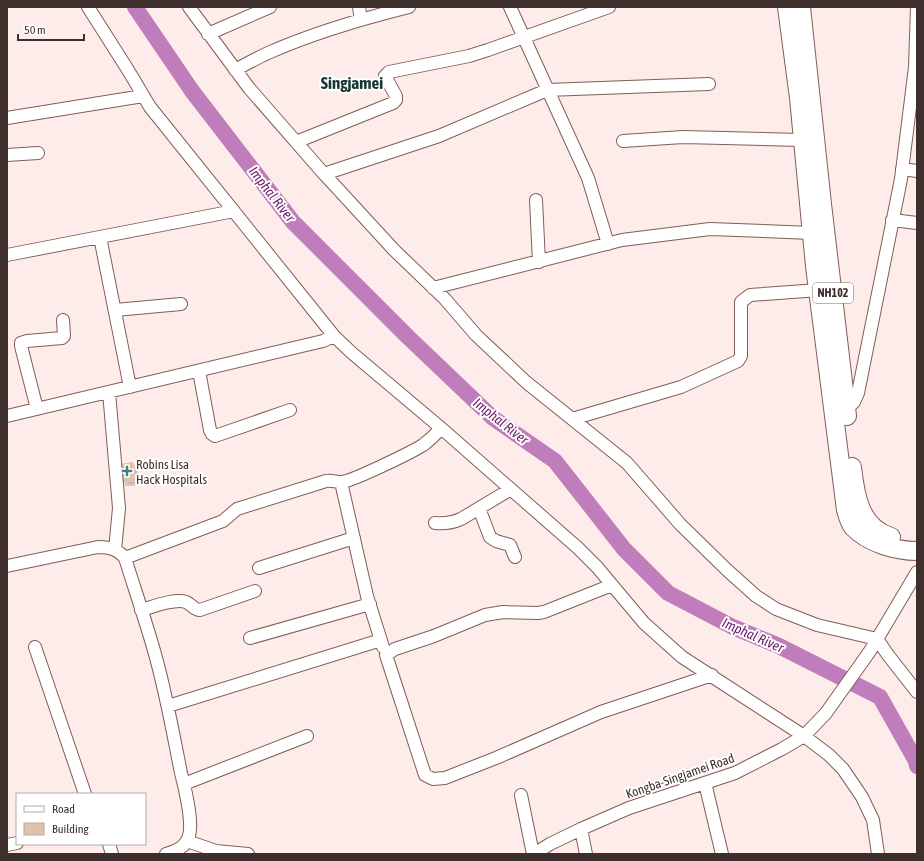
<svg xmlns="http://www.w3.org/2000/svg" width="924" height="861" viewBox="0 0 924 861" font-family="'Asap Condensed',sans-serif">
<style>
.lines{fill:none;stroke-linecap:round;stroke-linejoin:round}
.river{stroke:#c07dbb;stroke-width:16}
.building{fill:#e0c1a9;filter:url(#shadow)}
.minor-casing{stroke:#815d57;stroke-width:14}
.highway-casing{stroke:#815d57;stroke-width:20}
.minor{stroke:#fff;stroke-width:12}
.highway{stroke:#fff;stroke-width:18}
.poi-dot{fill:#408479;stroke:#fff;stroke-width:1.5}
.labels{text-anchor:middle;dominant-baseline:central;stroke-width:4;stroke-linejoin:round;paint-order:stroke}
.shield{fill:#fff;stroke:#786d6b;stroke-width:1}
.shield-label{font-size:12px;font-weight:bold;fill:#3e2e2c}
.poi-label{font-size:13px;fill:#3e2e2c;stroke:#fff;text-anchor:start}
.street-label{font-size:13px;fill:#3e2e2c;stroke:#fff}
.water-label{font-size:14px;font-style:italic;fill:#6f206c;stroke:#fff}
.district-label{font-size:17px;font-weight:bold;fill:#173832;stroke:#fff}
</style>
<defs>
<filter id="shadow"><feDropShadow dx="3.5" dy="3.5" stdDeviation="2" flood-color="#0004"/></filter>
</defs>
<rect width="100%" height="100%" fill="#fdece9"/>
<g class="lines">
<path class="river" d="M 135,7 L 192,91 L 293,222 L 408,337 L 493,418 L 555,461 L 624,549 L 668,593 L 733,627 L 779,646 L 880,697 L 916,761 L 917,766"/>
</g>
<path class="building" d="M 133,462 L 136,481 L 122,483 L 120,464 Z"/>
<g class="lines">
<defs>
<path id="minor" d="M 88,7 L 128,70 L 150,107 L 334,336 L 352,353 L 441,428 L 578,548 L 597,567 L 644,623 L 682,657 L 804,736 L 829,755 L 843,769 L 862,797 L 873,820 L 878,854
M 189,7 L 249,88 L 324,174 L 338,189 L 394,250 L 445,299 L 476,335 L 526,382 L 627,463 L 680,524 L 727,570 L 756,596 L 776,609 L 817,625 L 877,639 L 888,655 L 917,692
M 359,7 L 361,20
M 510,7 L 588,178 L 608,244
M 208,34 L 270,7
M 235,70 C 246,64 257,58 268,53 C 313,33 361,19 409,7
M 7,118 L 143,96
M 623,141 L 683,137 L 802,140
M 296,142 L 393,103 L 396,100 L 396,96 L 385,76 L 389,72 L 469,56 L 488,50 L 609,7
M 7,155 L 38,153
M 902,169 L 917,171
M 324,174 L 439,136 L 547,90 L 709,84
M 536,200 L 539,262
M 892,220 L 917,223
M 100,237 L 130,387
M 7,255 L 234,211
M 433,288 L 622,240 L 710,229 L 812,233
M 115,310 L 181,304
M 199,371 L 210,430 L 212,434 L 215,436 L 290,410
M 109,392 L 119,508 L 115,550
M 37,409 L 21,346 L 21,343 L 27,341 L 62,338 L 64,336 L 63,320
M 844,411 L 854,402 L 858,393 L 901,179 L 915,67 L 917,7
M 7,416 L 323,341 L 334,336
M 572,419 L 681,387 L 738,361 L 741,356 L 741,302 L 750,295 L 819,290
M 341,482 L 367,596 L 383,647
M 479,508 L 490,537 L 496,541 L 510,545 L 515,557
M 435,523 C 445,524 452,523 461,519 L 511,489
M 125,558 L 223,521 L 237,509 L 326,481 C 331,480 336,482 341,482 C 351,482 412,452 423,445 C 430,440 436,434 441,428
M 7,566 L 98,547 C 109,547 118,549 125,558 C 135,590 146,622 155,654 C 166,693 173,733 181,773 C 185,788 193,822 189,836 C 186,847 176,851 166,854
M 259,568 L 354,538
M 612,585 L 544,612 L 538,613 L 503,612 L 485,615 L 434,636 L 395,649 L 386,655 L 425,775 L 433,779 L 445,778 L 496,758 L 601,712 L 712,675
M 141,610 C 152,607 175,598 186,602 C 191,604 194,610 200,610 L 255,591
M 250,638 L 370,604
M 35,647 L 85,794
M 168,706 L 381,640
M 705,783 L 722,854
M 184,784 L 307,736
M 521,795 L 533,854
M 581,829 L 586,854
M 187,841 L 216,851 L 248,854
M 109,844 L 112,854
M 7,845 L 17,843
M 534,854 L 550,844 L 581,829 L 629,808 L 735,773 L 782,749 L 804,736 L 826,713 L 870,651 L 917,572"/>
<path id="highway" d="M 787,7 L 799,98 L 815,266 L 846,510 C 848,516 849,522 853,527 C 868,543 896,551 917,551
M 801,7 L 822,204 L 847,416
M 852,467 C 855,495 860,528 891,537"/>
</defs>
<use href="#minor" class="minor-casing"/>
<use href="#highway" class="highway-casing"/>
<use href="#minor" class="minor"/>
<use href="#highway" class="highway"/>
</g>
<path class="poi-dot" d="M125 465h4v4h4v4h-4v4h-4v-4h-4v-4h4z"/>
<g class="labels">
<rect class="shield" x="813" y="283" width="40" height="20" rx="3"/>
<g class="shield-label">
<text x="833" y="293">NH102</text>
</g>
<g class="poi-label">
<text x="136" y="464">Robins Lisa<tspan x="136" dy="15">Hack Hospitals</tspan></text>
</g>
<g class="street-label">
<text transform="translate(680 776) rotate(-19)">Kongba-Singjamei Road</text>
</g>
<g class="water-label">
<text transform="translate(272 194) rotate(52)">Imphal River</text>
<text transform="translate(501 421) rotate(38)">Imphal River</text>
<text transform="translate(753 635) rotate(24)">Imphal River</text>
</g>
<g class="district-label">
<text x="352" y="83">Singjamei</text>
</g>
</g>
<rect width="924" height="861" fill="none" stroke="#3e2e2c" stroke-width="16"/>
<rect x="16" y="793" width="130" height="52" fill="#ffffff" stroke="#b2abab"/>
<rect x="24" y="806" width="20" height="6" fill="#ffffff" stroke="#b2abab"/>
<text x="52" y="813" font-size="12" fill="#3e2e2c">Road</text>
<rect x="24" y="823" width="20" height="12" fill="#e0c1a9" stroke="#b2abab"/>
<text x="52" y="833" font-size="12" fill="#3e2e2c">Building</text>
<path d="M18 34v6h66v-6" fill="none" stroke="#3e2e2c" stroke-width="2"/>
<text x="24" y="34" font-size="12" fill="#3e2e2c" stroke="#ffffff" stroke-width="3" paint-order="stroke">50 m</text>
</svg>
